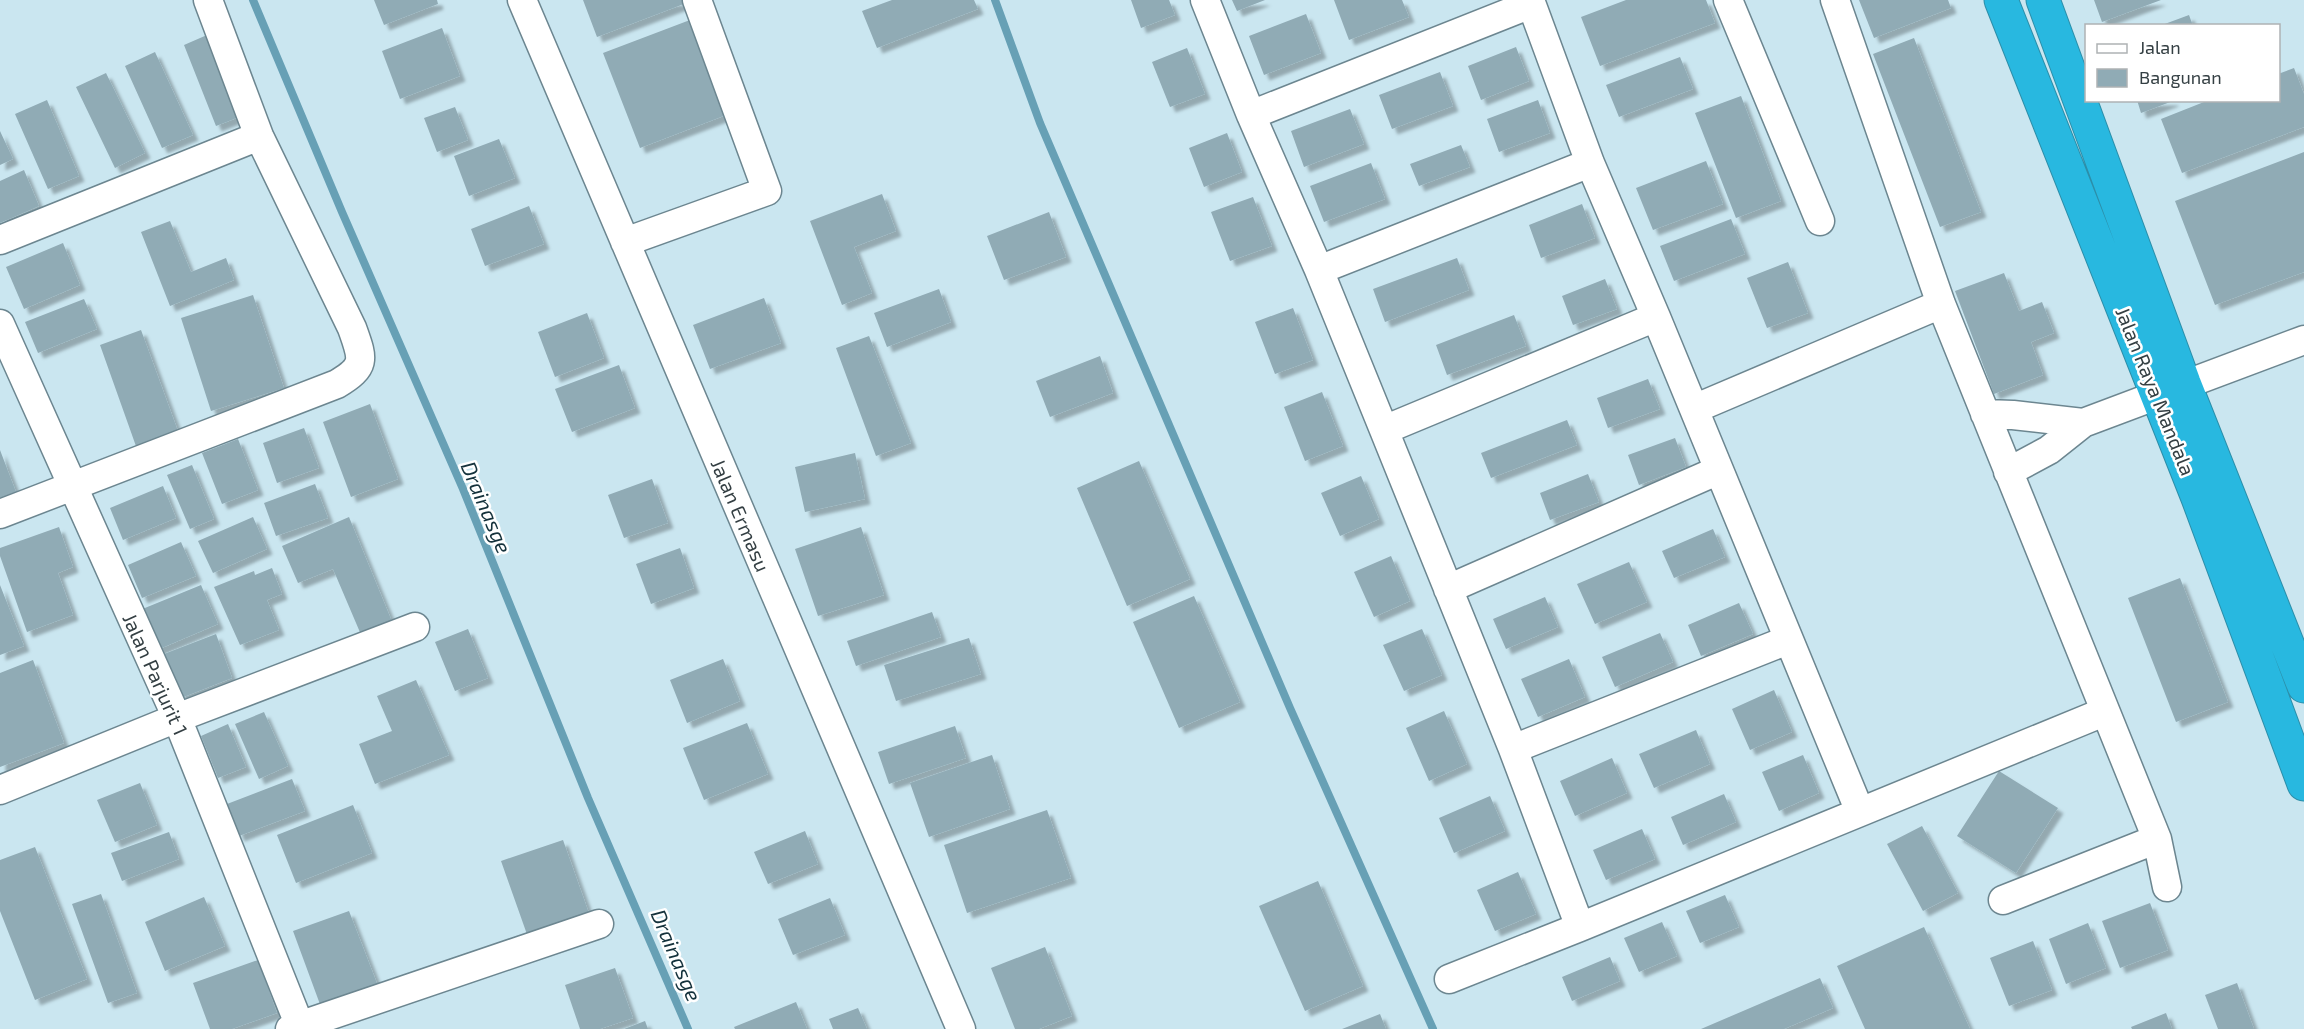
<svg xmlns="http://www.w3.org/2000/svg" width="2304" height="1029" viewBox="0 0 2304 1029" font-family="'Exo 2',sans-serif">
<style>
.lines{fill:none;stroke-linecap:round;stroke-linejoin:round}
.stream{stroke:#67a0b5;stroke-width:8}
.building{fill:#90abb5;filter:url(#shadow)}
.minor-casing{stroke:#6c8690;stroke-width:31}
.highway-casing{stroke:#2c8ea9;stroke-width:35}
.minor{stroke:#fff;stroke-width:28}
.highway{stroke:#28b8e0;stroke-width:33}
.labels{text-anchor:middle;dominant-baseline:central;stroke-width:5;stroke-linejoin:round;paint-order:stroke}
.street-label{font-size:20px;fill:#343f43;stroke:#fff}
.water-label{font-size:21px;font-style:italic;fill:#15323c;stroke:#fff}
</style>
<defs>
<filter id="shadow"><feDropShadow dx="5.5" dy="5.5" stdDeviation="1.5" flood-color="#0004"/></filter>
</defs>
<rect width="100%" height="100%" fill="#cae6f0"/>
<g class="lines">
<path class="stream" d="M 253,0 L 342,212 L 463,489 L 588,798 L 688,1029
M 995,0 L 1040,123 L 1290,708 L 1433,1029"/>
</g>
<path class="building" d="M 374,0 L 437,0 L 438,4 L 384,25 Z
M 583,0 L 688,0 L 689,2 L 597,37 Z
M 892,0 L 974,0 L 978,9 L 877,48 L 862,11 Z
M 1131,0 L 1169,0 L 1175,15 L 1141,28 Z
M 1232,0 L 1265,0 L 1237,11 Z
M 1334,0 L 1402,0 L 1409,17 L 1349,40 Z
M 1626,0 L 1706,0 L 1715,23 L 1600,66 L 1581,17 Z
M 1859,0 L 1948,0 L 1951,8 L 1874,38 Z
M 2094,0 L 2161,0 L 2102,22 Z
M 1306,14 L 1321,53 L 1264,75 L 1249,36 Z
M 2189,15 L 2193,26 L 2162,26 L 2162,25 Z
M 690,20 L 726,115 L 640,148 L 603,53 Z
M 442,28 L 460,76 L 400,99 L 382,51 Z
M 207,35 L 239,117 L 216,126 L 184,45 Z
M 1914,38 L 1981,212 L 1940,227 L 1873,54 Z
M 1516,47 L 1529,81 L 1481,100 L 1468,66 Z
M 1187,48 L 1205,94 L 1170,107 L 1152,62 Z
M 155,52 L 193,135 L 162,148 L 125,66 Z
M 1680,57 L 1693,89 L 1619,117 L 1606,85 Z
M 2294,68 L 2304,94 L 2304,127 L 2182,173 L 2161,119 L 2209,100 L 2278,100 L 2278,74 Z
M 1440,72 L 1453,106 L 1392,129 L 1379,95 Z
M 106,73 L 145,153 L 115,168 L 76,87 Z
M 1741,96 L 1781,201 L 1736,218 L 1695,113 Z
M 47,100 L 79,176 L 48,189 L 15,114 Z
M 1538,100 L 1550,133 L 1499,152 L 1487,119 Z
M 2137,100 L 2173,100 L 2173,101 L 2141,113 Z
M 455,107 L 468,140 L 437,152 L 424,118 Z
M 1350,109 L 1364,144 L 1304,167 L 1291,131 Z
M 0,131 L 13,159 L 0,165 Z
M 1227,133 L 1242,172 L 1204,187 L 1189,148 Z
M 499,139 L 515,178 L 469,196 L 454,156 Z
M 1461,145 L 1470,167 L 1419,186 L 1410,164 Z
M 2304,152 L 2304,272 L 2215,305 L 2175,201 Z
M 1706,161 L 1723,204 L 1653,230 L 1636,188 Z
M 1371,163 L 1385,199 L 1324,222 L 1310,186 Z
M 24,170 L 39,206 L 0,223 L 0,181 Z
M 882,194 L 896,231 L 854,247 L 872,293 L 842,305 L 810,221 Z
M 1253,197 L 1272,246 L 1230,261 L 1211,212 Z
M 1582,204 L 1595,238 L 1541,258 L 1529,225 Z
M 529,206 L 544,244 L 485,266 L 471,229 Z
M 1049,212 L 1066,257 L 1004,280 L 987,236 Z
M 1731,219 L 1745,254 L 1674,281 L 1660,246 Z
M 170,221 L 191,272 L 226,258 L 234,280 L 170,306 L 141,232 Z
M 63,243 L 80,285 L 24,309 L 6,267 Z
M 1457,258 L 1469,290 L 1385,322 L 1373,289 Z
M 1788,262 L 1808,313 L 1767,328 L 1747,278 Z
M 2004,273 L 2019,311 L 2042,302 L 2054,333 L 2031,342 L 2043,375 L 1994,394 L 1955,291 Z
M 1605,279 L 1617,309 L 1573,325 L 1562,296 Z
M 939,289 L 951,322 L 887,347 L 874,313 Z
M 253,295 L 284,388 L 211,411 L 181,318 Z
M 764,298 L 781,343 L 710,369 L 693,325 Z
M 84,299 L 97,329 L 38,353 L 25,322 Z
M 1293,308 L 1313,360 L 1275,374 L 1255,322 Z
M 587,313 L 604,358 L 555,377 L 538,332 Z
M 1514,315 L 1526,346 L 1447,375 L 1436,345 Z
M 141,330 L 179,434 L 137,449 L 100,345 Z
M 869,336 L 911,443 L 876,456 L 836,348 Z
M 1100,356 L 1113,393 L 1050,417 L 1036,381 Z
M 619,365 L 635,408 L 572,432 L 555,389 Z
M 1648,379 L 1660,409 L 1608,428 L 1597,398 Z
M 1322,392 L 1343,446 L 1305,461 L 1284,407 Z
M 370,404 L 398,479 L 351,497 L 323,422 Z
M 1567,420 L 1577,445 L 1491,478 L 1481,453 Z
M 304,428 L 319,468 L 277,483 L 263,443 Z
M 1675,438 L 1686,467 L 1639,485 L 1628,455 Z
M 238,439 L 258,490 L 222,504 L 202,453 Z
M 0,450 L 16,492 L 0,498 Z
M 855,453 L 865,499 L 805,512 L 795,467 Z
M 1139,461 L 1190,579 L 1127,606 L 1077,488 Z
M 192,465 L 214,519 L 190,529 L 167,475 Z
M 1588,474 L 1599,502 L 1550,520 L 1540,493 Z
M 1361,476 L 1379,519 L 1340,536 L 1321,493 Z
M 652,479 L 668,523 L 624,538 L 608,495 Z
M 315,484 L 328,518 L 276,536 L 264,503 Z
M 163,486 L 176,518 L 123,540 L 110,508 Z
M 253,517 L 267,549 L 213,573 L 198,541 Z
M 349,517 L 393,624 L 362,637 L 333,569 L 298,583 L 282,546 Z
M 59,527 L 73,567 L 58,573 L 73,615 L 27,632 L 0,556 L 0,548 Z
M 861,527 L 884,595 L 818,616 L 795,549 Z
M 1713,529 L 1725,557 L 1674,578 L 1662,551 Z
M 181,542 L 196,576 L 142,598 L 128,565 Z
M 680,548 L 694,588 L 651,604 L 636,564 Z
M 1391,556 L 1410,601 L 1374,617 L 1354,572 Z
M 1629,562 L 1647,602 L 1595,624 L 1577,584 Z
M 272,568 L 282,594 L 267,600 L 279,630 L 240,645 L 214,587 L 254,571 L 255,575 Z
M 2180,578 L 2228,702 L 2176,722 L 2128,598 Z
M 0,585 L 24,646 L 0,655 Z
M 201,585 L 218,624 L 157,650 L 140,610 Z
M 1194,596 L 1240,702 L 1179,728 L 1133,622 Z
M 1545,597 L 1558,627 L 1506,649 L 1493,619 Z
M 1739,603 L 1753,634 L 1701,656 L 1688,625 Z
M 932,612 L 941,637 L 856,666 L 847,641 Z
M 468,629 L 488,678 L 455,691 L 435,642 Z
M 1422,629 L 1442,675 L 1404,691 L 1383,645 Z
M 1660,633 L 1673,662 L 1615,687 L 1602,657 Z
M 216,634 L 232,678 L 181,698 L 164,654 Z
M 969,638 L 981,674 L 896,701 L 884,665 Z
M 723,659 L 740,701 L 687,723 L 670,680 Z
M 1569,659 L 1585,697 L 1538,717 L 1521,679 Z
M 33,660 L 64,743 L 0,767 L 0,673 Z
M 416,680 L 449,755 L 375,784 L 359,744 L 392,731 L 377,696 Z
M 1774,690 L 1792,732 L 1750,750 L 1732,709 Z
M 1444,711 L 1467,764 L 1429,781 L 1406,728 Z
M 264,712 L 288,766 L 259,779 L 235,724 Z
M 747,723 L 768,774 L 704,800 L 683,748 Z
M 228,724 L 246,767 L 218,778 L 201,736 Z
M 955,726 L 966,758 L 889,784 L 878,752 Z
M 1696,730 L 1710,764 L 1654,788 L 1639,754 Z
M 992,755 L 1010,809 L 929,837 L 910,783 Z
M 1803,755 L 1819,793 L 1779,811 L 1762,772 Z
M 1612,758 L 1627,793 L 1575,816 L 1560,781 Z
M 1999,771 L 2058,808 L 2016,873 L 1957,836 Z
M 292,779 L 305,811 L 239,836 L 227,804 Z
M 140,783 L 157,825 L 115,842 L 97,800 Z
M 1724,794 L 1736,822 L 1683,845 L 1671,817 Z
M 1490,796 L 1505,831 L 1454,853 L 1439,818 Z
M 353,805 L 372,853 L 296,883 L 277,835 Z
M 1047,810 L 1071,878 L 967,913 L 944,845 Z
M 1922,826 L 1958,893 L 1923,911 L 1887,844 Z
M 1642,829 L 1655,859 L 1606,880 L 1593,850 Z
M 805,831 L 818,864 L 768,884 L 754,852 Z
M 169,832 L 179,859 L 122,881 L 111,853 Z
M 563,840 L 591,919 L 529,940 L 501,861 Z
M 35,847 L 87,979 L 35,1000 L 0,911 L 0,860 Z
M 1518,872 L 1536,914 L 1495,931 L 1477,890 Z
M 1318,881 L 1363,986 L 1305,1011 L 1259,906 Z
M 101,894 L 137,993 L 108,1003 L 72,904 Z
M 1725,895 L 1739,927 L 1700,943 L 1686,911 Z
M 204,897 L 225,946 L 165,971 L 145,922 Z
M 830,898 L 845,935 L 793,955 L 778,919 Z
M 2150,903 L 2168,950 L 2120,968 L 2102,921 Z
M 349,911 L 378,986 L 321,1007 L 293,931 Z
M 1662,922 L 1677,956 L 1639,972 L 1624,938 Z
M 2088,923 L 2106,968 L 2066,984 L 2049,939 Z
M 1924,927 L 1970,1029 L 1865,1029 L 1837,966 Z
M 2033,941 L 2052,990 L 2009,1006 L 1990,958 Z
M 1045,947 L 1072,1016 L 1039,1029 L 1015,1029 L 991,968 Z
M 1610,957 L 1620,981 L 1572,1001 L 1562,977 Z
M 258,960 L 277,1013 L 232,1029 L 210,1029 L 193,983 Z
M 615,968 L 633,1018 L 600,1029 L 580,1029 L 565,985 Z
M 1820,978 L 1833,1008 L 1784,1029 L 1701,1029 Z
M 2237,983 L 2254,1029 L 2218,1029 L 2205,995 Z
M 796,1002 L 807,1029 L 735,1029 L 734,1027 Z
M 858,1008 L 867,1029 L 833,1029 L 829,1019 Z
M 2166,1013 L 2172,1029 L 2132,1029 L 2131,1027 Z
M 1380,1014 L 1386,1029 L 1342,1029 Z
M 645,1021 L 648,1029 L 624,1029 Z"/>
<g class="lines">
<defs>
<path id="minor" d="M 522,0 L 961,1029
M 1205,0 L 1251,115 L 1319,270 L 1384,430 L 1513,749 L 1580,927
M 1530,0 L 1590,163 L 1656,317 L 1860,812
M 1728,0 L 1820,221
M 1835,0 L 1941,304 L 2157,839 L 2167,887
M 1251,115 L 1531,4
M 0,240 L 259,136
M 625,242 L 767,191 L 697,0
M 1319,270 L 1590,163
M 0,324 L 177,718 L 301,1029
M 1694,409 L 1941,304
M 1985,414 L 2013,415 L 2083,423 L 2304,340
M 1384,430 L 1656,317
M 2008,472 L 2049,450 L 2083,423
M 0,514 L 337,384 C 367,366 363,359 352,328 L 259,136 L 208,0
M 1448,589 L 1719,470
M 1513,749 L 1788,640
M 0,790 L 177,718 L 415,627
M 2003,900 L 2157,839
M 1449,979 L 1580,927 L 2104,712
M 290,1029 L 599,924"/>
<path id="highway" d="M 2001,0 L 2198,498 L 2304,784
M 2043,0 L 2184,383 L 2304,686"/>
</defs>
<use href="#minor" class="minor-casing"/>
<use href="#highway" class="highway-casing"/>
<use href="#minor" class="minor"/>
<use href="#highway" class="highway"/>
</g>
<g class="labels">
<g class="street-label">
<text transform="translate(2156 391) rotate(68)">Jalan Raya Mandala</text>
<text transform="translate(741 515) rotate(67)">Jalan Ermasu</text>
<text transform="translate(156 674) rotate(66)">Jalan Parjurit 1</text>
</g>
<g class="water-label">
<text transform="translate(487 507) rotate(67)">Drainasge</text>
<text transform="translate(677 955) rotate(67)">Drainasge</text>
</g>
</g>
<rect x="2085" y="24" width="195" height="78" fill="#ffffff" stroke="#aeb2b4" stroke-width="1.5"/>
<rect x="2097" y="44" width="30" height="9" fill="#ffffff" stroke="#aeb2b4" stroke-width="1.5"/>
<text x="2139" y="54" font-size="18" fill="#343f43">Jalan</text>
<rect x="2097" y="69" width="30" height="18" fill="#90abb5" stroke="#aeb2b4" stroke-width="1.5"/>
<text x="2139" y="84" font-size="18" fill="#343f43">Bangunan</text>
</svg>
